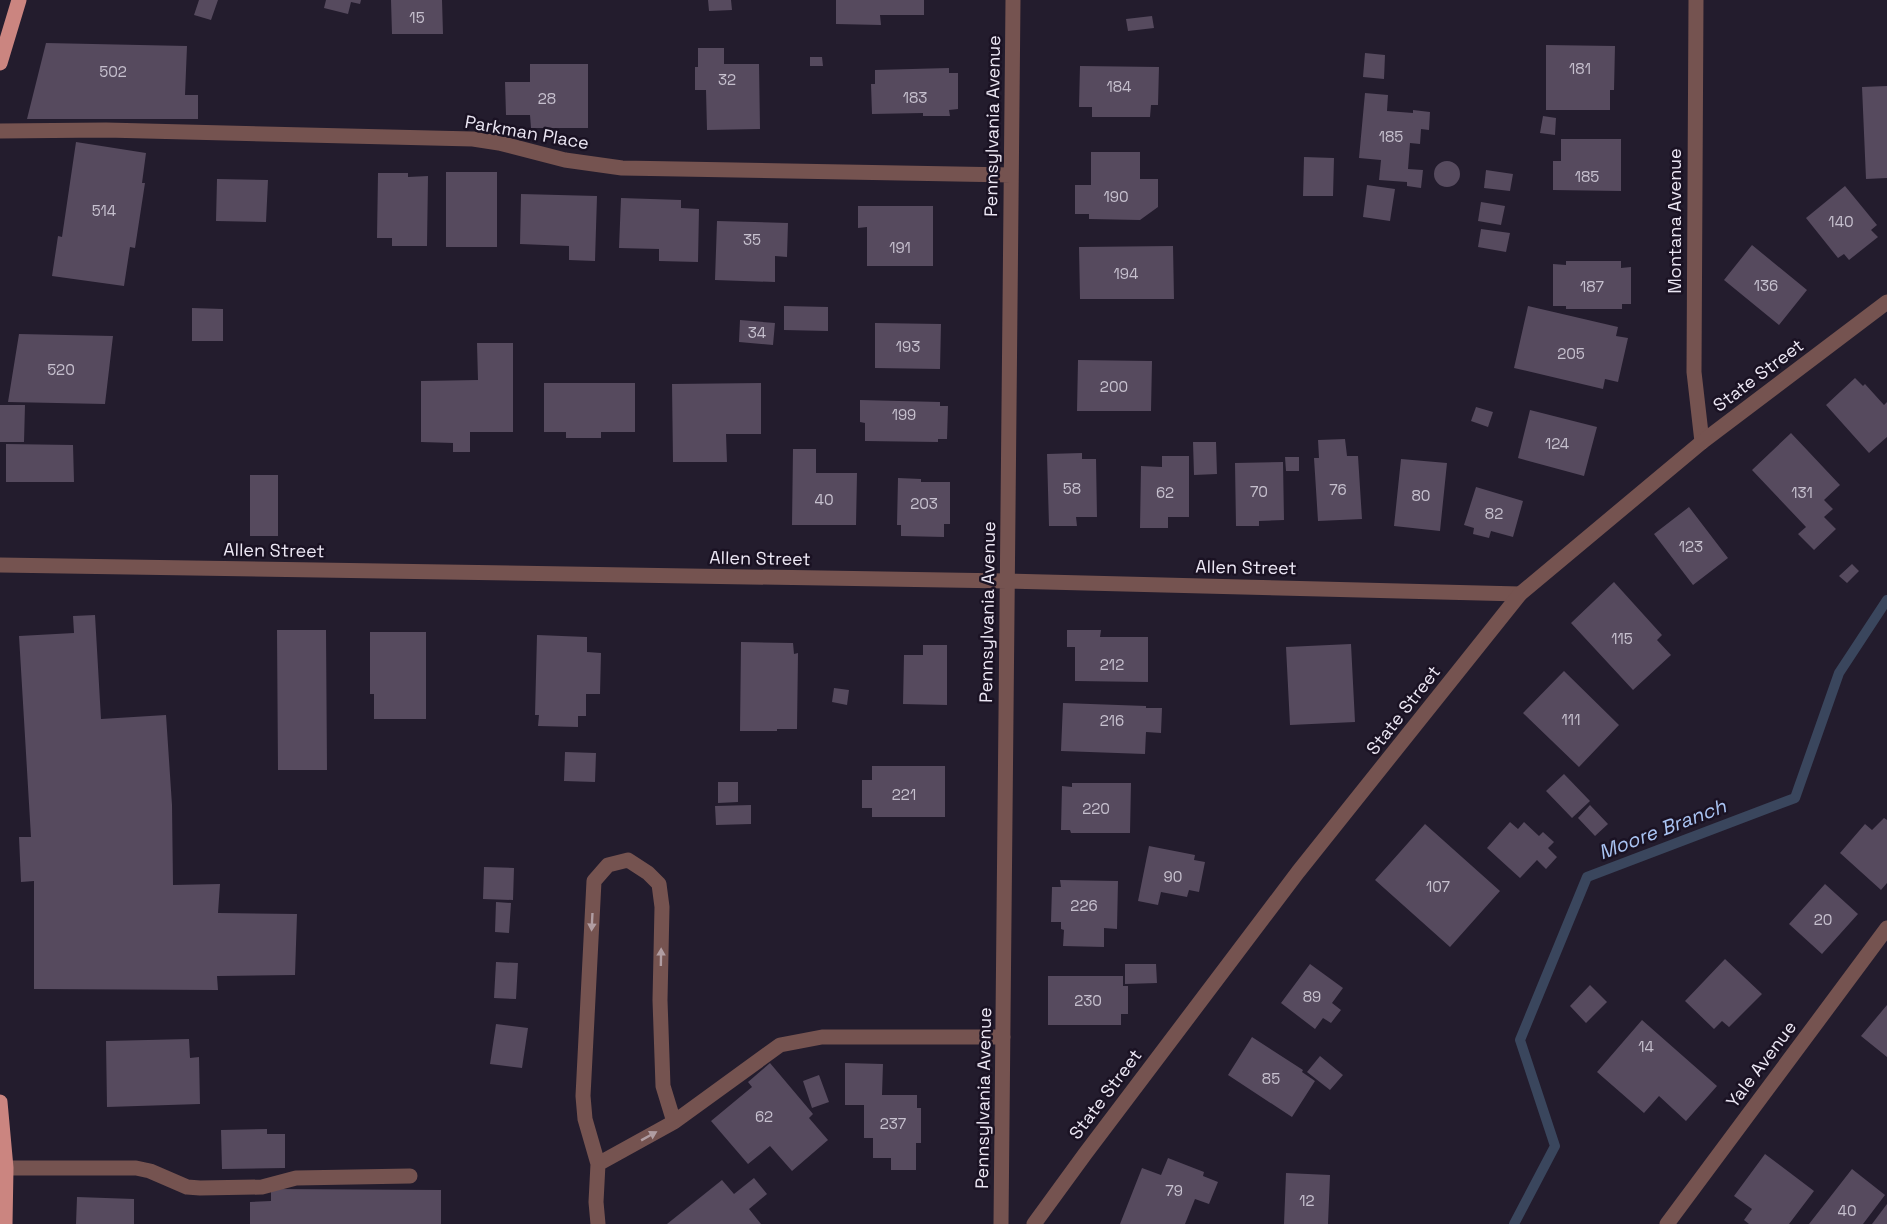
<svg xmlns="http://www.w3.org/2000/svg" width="1887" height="1224" viewBox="0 0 1887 1224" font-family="'Space Grotesk',sans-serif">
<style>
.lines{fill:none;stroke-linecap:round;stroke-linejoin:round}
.stream{stroke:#3a465d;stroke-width:10}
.building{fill:#564a5e}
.service{stroke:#755350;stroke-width:15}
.minor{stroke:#755350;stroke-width:15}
.tertiary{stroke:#755350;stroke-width:15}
.primary{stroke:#cb8580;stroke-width:15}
.oneway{fill:#b09da2}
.labels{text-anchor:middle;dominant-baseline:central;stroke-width:5;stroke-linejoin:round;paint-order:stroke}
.number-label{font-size:15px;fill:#c6c0ce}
.street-label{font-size:18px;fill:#ece7f4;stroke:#1a1223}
.water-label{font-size:20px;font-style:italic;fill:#aac4f3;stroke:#1a1223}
</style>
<rect width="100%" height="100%" fill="#231c2d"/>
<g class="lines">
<path class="stream" d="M 1514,1224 L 1555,1146 L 1520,1040 L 1587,877 L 1795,798 L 1839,673 L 1887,600"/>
</g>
<path class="building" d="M 199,0 L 218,0 L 211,20 L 194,15 Z
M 326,0 L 361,0 L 360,4 L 351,2 L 348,14 L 324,8 Z
M 391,0 L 442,0 L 443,34 L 392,34 Z
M 708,0 L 731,0 L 732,10 L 709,11 Z
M 836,0 L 924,0 L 924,15 L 880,15 L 881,25 L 836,24 Z
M 1152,16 L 1154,28 L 1128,31 L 1126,19 Z
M 46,43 L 187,46 L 185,95 L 198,95 L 198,119 L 27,119 Z
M 1546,45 L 1615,46 L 1614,90 L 1610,90 L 1610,110 L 1546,110 Z
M 698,48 L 724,48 L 724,64 L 759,64 L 760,129 L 707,130 L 706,90 L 695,90 L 695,67 L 698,67 Z
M 1365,53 L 1385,55 L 1384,79 L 1363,77 Z
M 810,57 L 822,57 L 823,66 L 810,66 Z
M 530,64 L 588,64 L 588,128 L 531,128 L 530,115 L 506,115 L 505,82 L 530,82 Z
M 1080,66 L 1159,67 L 1158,105 L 1151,105 L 1150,117 L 1092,117 L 1092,107 L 1079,107 Z
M 949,68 L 949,73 L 958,73 L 958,109 L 949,110 L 950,116 L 923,116 L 923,113 L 872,114 L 871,84 L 875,84 L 875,70 Z
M 1887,86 L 1887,178 L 1866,179 L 1862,87 Z
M 1365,93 L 1388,95 L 1387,111 L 1413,113 L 1413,110 L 1430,112 L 1429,130 L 1421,129 L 1420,144 L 1410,143 L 1408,169 L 1423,170 L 1421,188 L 1407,186 L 1407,182 L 1379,180 L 1381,160 L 1359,158 Z
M 1543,116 L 1556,118 L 1555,135 L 1540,133 Z
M 1561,139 L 1621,139 L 1621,191 L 1553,190 L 1553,161 L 1561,161 Z
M 76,142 L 146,153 L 142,183 L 145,183 L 135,248 L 130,247 L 124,286 L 52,276 L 58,236 L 62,237 Z
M 1091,152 L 1140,152 L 1140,179 L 1158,179 L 1158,207 L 1140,220 L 1089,219 L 1089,214 L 1075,214 L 1075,185 L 1091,185 Z
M 1304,157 L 1334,158 L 1333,196 L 1303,196 Z
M1434 174a13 13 0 1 1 26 0a13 13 0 1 1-26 0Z
M 1486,170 L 1513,174 L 1510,191 L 1484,188 Z
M 446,172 L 497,172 L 497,247 L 446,247 Z
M 378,173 L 408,173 L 408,177 L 428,176 L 427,246 L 392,246 L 392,238 L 377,238 Z
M 217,179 L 268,180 L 266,222 L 216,221 Z
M 1367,185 L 1395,189 L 1390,221 L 1363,217 Z
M 1845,186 L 1877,225 L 1871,230 L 1878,237 L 1849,260 L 1844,254 L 1838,258 L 1806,218 Z
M 521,194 L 597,196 L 595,261 L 569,260 L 569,246 L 520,244 Z
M 621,198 L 681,200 L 681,208 L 699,209 L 698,262 L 659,261 L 659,249 L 619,248 Z
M 1481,202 L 1505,206 L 1501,225 L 1478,221 Z
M 858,206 L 933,206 L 933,266 L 867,266 L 867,227 L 858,228 Z
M 717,221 L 788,223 L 787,257 L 775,256 L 775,282 L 715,280 Z
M 1481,229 L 1510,233 L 1506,252 L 1478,247 Z
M 1752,245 L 1807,290 L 1779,325 L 1724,280 Z
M 1173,246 L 1174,299 L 1080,299 L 1079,247 Z
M 1566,261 L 1621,261 L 1621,268 L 1631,267 L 1631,304 L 1622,304 L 1622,309 L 1566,309 L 1566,306 L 1553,306 L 1553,264 L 1566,265 Z
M 784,306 L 828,307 L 828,331 L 784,330 Z
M 1528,306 L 1618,327 L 1616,336 L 1628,338 L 1618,382 L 1605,379 L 1603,389 L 1514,368 Z
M 192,308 L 223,309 L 223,341 L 192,341 Z
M 740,320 L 775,323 L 773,345 L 739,342 Z
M 875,323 L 941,324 L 940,369 L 875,368 Z
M 19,334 L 113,336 L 105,404 L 8,402 Z
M 477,343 L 513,343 L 513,432 L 470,432 L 470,452 L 453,452 L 453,443 L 421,442 L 421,381 L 478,380 Z
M 1078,360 L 1152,361 L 1151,411 L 1077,411 Z
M 1855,378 L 1863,386 L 1865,384 L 1884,405 L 1887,402 L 1887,437 L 1869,453 L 1826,405 Z
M 544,383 L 635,383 L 635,432 L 601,432 L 601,438 L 566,438 L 566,432 L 544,432 Z
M 761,383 L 761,434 L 726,434 L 727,462 L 673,462 L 672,384 Z
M 860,400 L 940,402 L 940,406 L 948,406 L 947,439 L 938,439 L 938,442 L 865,441 L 865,423 L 860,422 Z
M 0,405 L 25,405 L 24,442 L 0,442 Z
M 1476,407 L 1493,412 L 1488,427 L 1471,421 Z
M 1530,410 L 1597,427 L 1584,476 L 1518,458 Z
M 1791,433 L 1840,485 L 1824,500 L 1833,509 L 1824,517 L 1836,529 L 1814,550 L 1798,534 L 1806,527 L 1752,470 Z
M 1345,439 L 1347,456 L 1358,456 L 1362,519 L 1318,521 L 1314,458 L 1319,458 L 1318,440 Z
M 1193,442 L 1216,442 L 1217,474 L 1194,475 Z
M 6,444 L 73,445 L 74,482 L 6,482 Z
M 793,449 L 816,449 L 816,473 L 857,473 L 856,525 L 792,525 Z
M 1082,453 L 1082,459 L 1096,459 L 1097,517 L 1076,517 L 1077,526 L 1049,526 L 1047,454 Z
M 1162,456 L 1189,456 L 1189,517 L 1168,517 L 1168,528 L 1140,528 L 1141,466 L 1162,467 Z
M 1285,457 L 1299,457 L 1299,471 L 1286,471 Z
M 1401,459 L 1447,463 L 1440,531 L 1394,526 Z
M 1283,462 L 1284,520 L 1259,521 L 1259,526 L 1236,526 L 1235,463 Z
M 250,475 L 278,475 L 278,536 L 250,536 Z
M 898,478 L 921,479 L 921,482 L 950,482 L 950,524 L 944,524 L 944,537 L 901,536 L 901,525 L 897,525 Z
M 1476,487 L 1523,501 L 1513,537 L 1491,531 L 1489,538 L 1473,534 L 1474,528 L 1464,525 Z
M 1689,507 L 1728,558 L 1693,585 L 1654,534 Z
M 1852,564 L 1859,571 L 1847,583 L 1839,576 Z
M 1614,582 L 1662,635 L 1657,640 L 1671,655 L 1633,690 L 1571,623 Z
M 95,615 L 101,719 L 166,715 L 172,805 L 173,885 L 220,884 L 218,913 L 297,914 L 295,975 L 217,976 L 218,990 L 34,989 L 34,881 L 21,882 L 19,837 L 31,837 L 19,636 L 74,633 L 73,616 Z
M 277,630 L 326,630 L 327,770 L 278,770 Z
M 1067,630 L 1101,630 L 1100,637 L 1148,637 L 1148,682 L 1075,681 L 1075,647 L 1067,647 Z
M 370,632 L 426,632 L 426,719 L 374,719 L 374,694 L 370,694 Z
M 537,635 L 587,637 L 587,652 L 601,653 L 600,694 L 586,694 L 586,716 L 578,716 L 578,727 L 538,726 L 539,715 L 535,715 Z
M 741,642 L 793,643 L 794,654 L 798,653 L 797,729 L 777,729 L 777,731 L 740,731 Z
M 1351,644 L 1355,722 L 1290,725 L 1286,647 Z
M 923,645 L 947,645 L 947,705 L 903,704 L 904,655 L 923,655 Z
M 1564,671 L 1619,725 L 1579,767 L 1523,713 Z
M 834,688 L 849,690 L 847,705 L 832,702 Z
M 1063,703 L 1146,706 L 1146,708 L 1162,708 L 1161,733 L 1146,732 L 1145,754 L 1061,751 Z
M 565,752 L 596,753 L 595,782 L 564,781 Z
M 872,766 L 945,766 L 945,817 L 872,817 L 872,808 L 862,808 L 862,780 L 872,780 Z
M 1564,774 L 1590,801 L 1572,818 L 1546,791 Z
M 718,782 L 738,782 L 738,802 L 718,803 Z
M 1072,783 L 1131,783 L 1130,833 L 1071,833 L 1070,830 L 1061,830 L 1062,786 L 1072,787 Z
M 751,805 L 751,824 L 716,825 L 715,806 Z
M 1590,805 L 1608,824 L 1595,836 L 1578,818 Z
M 1884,818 L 1887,820 L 1887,883 L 1881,890 L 1840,853 L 1865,824 L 1872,830 Z
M 1510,822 L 1518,829 L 1524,822 L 1539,836 L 1543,832 L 1554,842 L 1548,848 L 1557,857 L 1546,869 L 1537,860 L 1520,878 L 1487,848 Z
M 1425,824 L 1500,891 L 1450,947 L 1375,880 Z
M 1149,846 L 1195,855 L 1194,860 L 1205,862 L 1199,892 L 1189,890 L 1187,897 L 1161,892 L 1158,905 L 1138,901 Z
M 484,867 L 514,868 L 513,900 L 483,899 Z
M 1060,880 L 1118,881 L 1117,929 L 1104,928 L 1104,947 L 1063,946 L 1064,930 L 1061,929 L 1061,922 L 1051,922 L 1052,887 L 1061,887 Z
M 1825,884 L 1858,914 L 1822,954 L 1789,924 Z
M 496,902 L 511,903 L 509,933 L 495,932 Z
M 1725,959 L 1762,994 L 1729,1027 L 1722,1021 L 1714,1029 L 1685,1001 Z
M 496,962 L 518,963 L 516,999 L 494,998 Z
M 1125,964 L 1156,964 L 1157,983 L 1125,984 Z
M 1310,964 L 1343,988 L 1332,1003 L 1341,1010 L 1331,1023 L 1323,1018 L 1315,1029 L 1281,1003 Z
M 1048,976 L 1123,976 L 1123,986 L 1128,986 L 1128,1014 L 1121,1014 L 1121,1025 L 1048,1025 Z
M 1590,985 L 1607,1002 L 1586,1023 L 1570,1006 Z
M 1887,1005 L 1887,1057 L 1861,1036 Z
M 1642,1020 L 1717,1086 L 1686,1121 L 1659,1096 L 1644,1113 L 1597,1072 Z
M 496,1024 L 528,1028 L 522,1068 L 490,1064 Z
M 1252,1037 L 1303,1070 L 1302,1072 L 1315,1081 L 1292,1117 L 1228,1075 Z
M 189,1039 L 190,1058 L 199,1057 L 200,1104 L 107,1107 L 106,1041 Z
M 1320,1056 L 1343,1075 L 1330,1090 L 1307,1072 Z
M 770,1063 L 813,1114 L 809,1118 L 828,1140 L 792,1171 L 770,1146 L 748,1164 L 711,1121 L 752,1087 L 748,1082 Z
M 845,1063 L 883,1064 L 882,1095 L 917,1095 L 917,1108 L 921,1108 L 921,1143 L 916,1143 L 916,1170 L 891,1170 L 891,1158 L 873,1158 L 873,1138 L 864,1138 L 864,1105 L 845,1105 Z
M 819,1075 L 829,1102 L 812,1108 L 803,1081 Z
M 267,1129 L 267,1134 L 285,1134 L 285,1168 L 222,1169 L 221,1130 Z
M 1765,1154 L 1814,1191 L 1789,1224 L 1749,1224 L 1744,1220 L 1752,1209 L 1734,1196 Z
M 1168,1158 L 1204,1172 L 1203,1176 L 1218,1182 L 1209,1204 L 1195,1199 L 1185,1224 L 1120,1224 L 1142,1168 L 1161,1175 Z
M 1852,1169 L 1885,1195 L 1863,1224 L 1809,1224 Z
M 1286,1173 L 1330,1175 L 1328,1224 L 1284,1224 Z
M 754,1178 L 767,1194 L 749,1209 L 761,1224 L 667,1224 L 722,1180 L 734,1194 Z
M 271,1189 L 441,1190 L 441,1224 L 250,1224 L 250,1202 L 271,1201 Z
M 77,1197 L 134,1199 L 134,1224 L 76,1224 Z
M 1887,1204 L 1887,1224 L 1872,1224 Z"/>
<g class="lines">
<path class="service" d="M 674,1122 L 780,1045 L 822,1037 L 1003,1037
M 6,1168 L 136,1168 L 150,1171 L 187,1187 L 200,1188 L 262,1187 L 296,1178 L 410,1176
M 598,1224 L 596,1202 L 598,1164 L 585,1119 L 583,1096 L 594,881 L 608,865 L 628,860 L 648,873 L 659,884 L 662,907 L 660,1000 L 663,1086 L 674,1122 L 598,1164"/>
<path class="minor" d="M 1696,0 L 1694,372 L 1702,442
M 0,131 L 106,130 L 473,139 L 499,143 L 565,160 L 622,168 L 1011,175
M 0,565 L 1007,581 L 1520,594
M 1001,1224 L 1013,0
M 1667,1224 L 1887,928"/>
<path class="tertiary" d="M 1034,1224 L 1085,1154 L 1298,872 L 1520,594 L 1702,442 L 1887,302"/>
<path class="primary" d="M 0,63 L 19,0
M 0,1102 L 6,1168 L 5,1224"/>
</g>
<defs><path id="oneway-solid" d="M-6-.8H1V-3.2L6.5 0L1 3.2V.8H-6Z" transform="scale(1.5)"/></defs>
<g class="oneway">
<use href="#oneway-solid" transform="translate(592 922) rotate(93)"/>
<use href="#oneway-solid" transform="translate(661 957) rotate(-89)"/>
<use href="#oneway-solid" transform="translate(649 1136) rotate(-29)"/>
</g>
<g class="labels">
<g class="number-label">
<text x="417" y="17">15</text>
<text x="1580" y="68">181</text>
<text x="113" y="71">502</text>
<text x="727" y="79">32</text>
<text x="1119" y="86">184</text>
<text x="915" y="97">183</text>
<text x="547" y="98">28</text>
<text x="1391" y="136">185</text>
<text x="1587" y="176">185</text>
<text x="1116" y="196">190</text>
<text x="104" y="210">514</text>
<text x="1841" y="221">140</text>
<text x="752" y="239">35</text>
<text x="900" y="247">191</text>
<text x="1126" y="273">194</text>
<text x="1766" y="285">136</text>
<text x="1592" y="286">187</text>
<text x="757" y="332">34</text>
<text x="908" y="346">193</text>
<text x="1571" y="353">205</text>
<text x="61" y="369">520</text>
<text x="1114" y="386">200</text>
<text x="904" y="414">199</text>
<text x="1557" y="443">124</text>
<text x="1072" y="488">58</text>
<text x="1338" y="489">76</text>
<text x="1259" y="491">70</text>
<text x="1165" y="492">62</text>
<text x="1802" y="492">131</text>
<text x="1421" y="495">80</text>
<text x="824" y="499">40</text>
<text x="924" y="503">203</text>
<text x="1494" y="513">82</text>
<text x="1691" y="546">123</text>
<text x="1622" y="638">115</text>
<text x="1112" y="664">212</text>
<text x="1571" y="719">111</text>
<text x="1112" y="720">216</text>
<text x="904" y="794">221</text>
<text x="1096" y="808">220</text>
<text x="1173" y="876">90</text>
<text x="1438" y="886">107</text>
<text x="1084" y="905">226</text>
<text x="1823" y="919">20</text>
<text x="1312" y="996">89</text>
<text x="1088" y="1000">230</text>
<text x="1646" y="1046">14</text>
<text x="1271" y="1078">85</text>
<text x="764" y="1116">62</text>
<text x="893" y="1123">237</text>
<text x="1174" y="1190">79</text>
<text x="1307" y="1200">12</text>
<text x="1847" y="1210">40</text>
</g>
<g class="street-label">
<text transform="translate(992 126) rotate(-89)">Pennsylvania Avenue</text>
<text transform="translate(527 132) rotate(10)">Parkman Place</text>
<text transform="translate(1674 221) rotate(-90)">Montana Avenue</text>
<text transform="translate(1758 375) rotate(-37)">State Street</text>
<text transform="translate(274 550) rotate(1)">Allen Street</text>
<text transform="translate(760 558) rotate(1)">Allen Street</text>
<text transform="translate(1246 567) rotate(1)">Allen Street</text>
<text transform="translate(987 612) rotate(-89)">Pennsylvania Avenue</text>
<text transform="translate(1403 710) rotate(-52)">State Street</text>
<text transform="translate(1761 1064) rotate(-53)">Yale Avenue</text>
<text transform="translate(1105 1094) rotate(-53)">State Street</text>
<text transform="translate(983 1098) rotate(-89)">Pennsylvania Avenue</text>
</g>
<g class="water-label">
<text transform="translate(1662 829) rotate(-21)">Moore Branch</text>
</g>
</g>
</svg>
